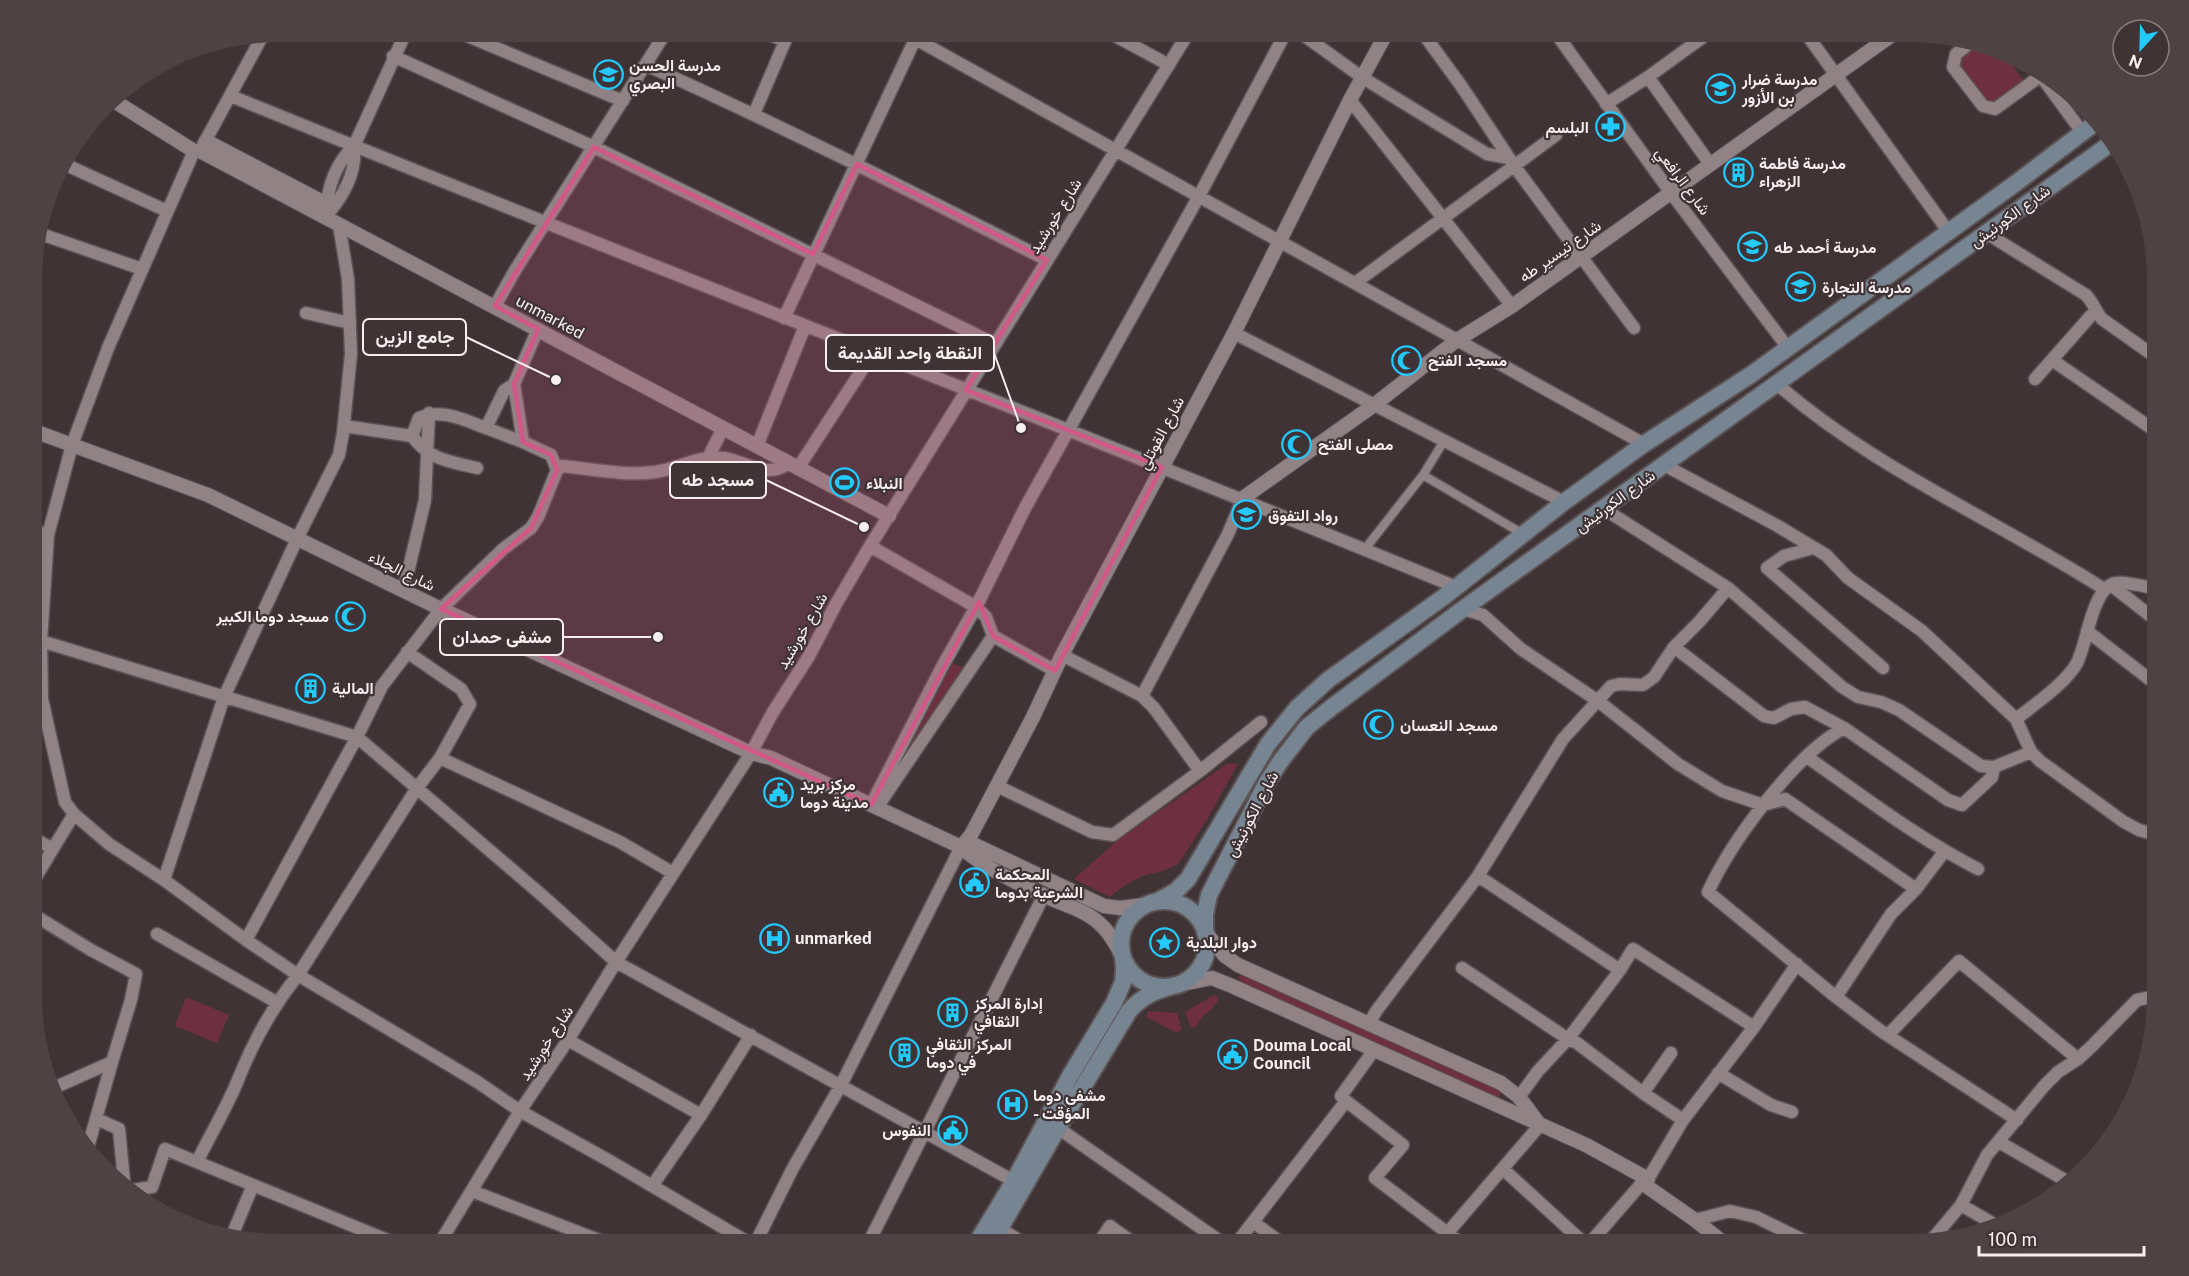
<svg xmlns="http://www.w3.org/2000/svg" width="2189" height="1276" viewBox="0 0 2189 1276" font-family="'Public Sans',Vazirmatn,sans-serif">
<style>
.green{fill:#6e3041}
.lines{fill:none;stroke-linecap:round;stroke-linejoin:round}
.pedestrian-casing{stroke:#5c5254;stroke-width:11}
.minor-casing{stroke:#5c5254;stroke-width:15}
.tertiary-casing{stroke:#5c5254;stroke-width:16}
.secondary-casing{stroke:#5c5254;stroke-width:20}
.pedestrian{stroke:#918285;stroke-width:8}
.minor{stroke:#918285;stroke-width:12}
.tertiary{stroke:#918285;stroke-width:14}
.secondary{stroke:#768591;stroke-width:16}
.marked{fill:#d25887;fill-opacity:0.2;stroke:#d25887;stroke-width:4.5;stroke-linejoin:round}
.labels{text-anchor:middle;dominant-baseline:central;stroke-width:4.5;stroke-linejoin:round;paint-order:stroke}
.poi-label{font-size:16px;font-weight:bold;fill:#f6eeef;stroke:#3f3335;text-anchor:start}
.street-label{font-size:16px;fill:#f6eeef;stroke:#3f3335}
.leader{fill:none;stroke:#f6eeef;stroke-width:2}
.callout-dot{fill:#f6eeef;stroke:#3f3335;stroke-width:2}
.callout{fill:#3f3335;stroke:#f6eeef;stroke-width:2}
.callout-label{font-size:18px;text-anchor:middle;font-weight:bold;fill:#f6eeef}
</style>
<rect width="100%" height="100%" fill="#3f3335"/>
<path class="green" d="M 1981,43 L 2003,52 L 2023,80 L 1989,105 L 1956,61 Z
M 953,663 L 966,670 L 908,756 L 903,753 Z
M 1228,763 L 1238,764 L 1208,818 L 1179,863 C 1169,871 1156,872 1143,876 C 1131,881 1120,888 1110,897 L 1074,879 L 1118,840 Z
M 1241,973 L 1503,1088 L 1499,1099 L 1250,988 L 1238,978 Z
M 1214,995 L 1219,998 C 1212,1013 1202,1013 1196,1027 L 1191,1028 L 1185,1012 Z
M 186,997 L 229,1015 L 217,1043 L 175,1026 Z
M 1148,1011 L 1177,1013 L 1182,1030 L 1177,1033 L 1146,1017 Z"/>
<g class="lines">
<defs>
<path id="pedestrian" d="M 1423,475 L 1523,534
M 1365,549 L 1423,475 L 1444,441"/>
<path id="minor" d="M 458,32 L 623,101
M 764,32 L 785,41
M 903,32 L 1644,444
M 1108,32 L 1169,65
M 1299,32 L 1363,78 L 1487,154 L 1509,158
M 1422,32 L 1462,87 L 1515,167 L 1634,328
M 1555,32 L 1671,193 L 1788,348
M 1805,32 L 1948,231
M 1974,40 L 1956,54 L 1953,67 L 1983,106 L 1995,109 L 2043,74
M 393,56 L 594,147 L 995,344
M 646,65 C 782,126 914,193 1047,260
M 2041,76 L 2082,132
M 1648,77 L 1710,164
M 231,96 C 638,262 1049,419 1456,587
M 1350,100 L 1512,306
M 1606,104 L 1648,77 L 1710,32
M 754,114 L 789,32
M 202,147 L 263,35
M 194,151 L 108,348 L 72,445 L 48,535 L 41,641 L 42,699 L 65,802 L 74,814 L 109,844 L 164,880 L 246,940 L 298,975 L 476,1081 L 520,1111 L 608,1160 L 751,1244
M 62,163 L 167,211
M 326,215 C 327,189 335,164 354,146 L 406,32
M 325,217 C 343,197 357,174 354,146
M 38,233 L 142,269
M 1986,233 L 2086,295 C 2093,302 2095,311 2102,319 L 2157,358
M 1355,283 L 1556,135
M 495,306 L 514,272 L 666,32
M 306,313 L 350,323
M 784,318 L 918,33
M 1234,333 L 1564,502
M 2052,360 L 2157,432
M 2035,379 L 2095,311
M 514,384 L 538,329
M 1777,384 C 1874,469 1996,520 2104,589
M 344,426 L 412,436 L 419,418 C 441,408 464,420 486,428 L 504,391 L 514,384 L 523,442
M 486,428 L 523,442 L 551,455 L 557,470
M 412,436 C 431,461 449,461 477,468
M 757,446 L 805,326
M 708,458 L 723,428
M 1664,465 L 1776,525 L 1826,555 L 1848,578 L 1922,631 L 2016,719 L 2031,752 L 2040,761 L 2124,822 L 2139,830 L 2157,835
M 798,468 L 873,353
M 1604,509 L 1728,588 L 1842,687 L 1858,697 L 1881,702 L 1899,710 L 1981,766 L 1994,767 L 2031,752
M 34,531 L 48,535
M 870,546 L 976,607 L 986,617 L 993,636 L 878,806
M 1813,548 L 1784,556 L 1767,568 L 1883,668
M 2111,585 L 2157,621
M 404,589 L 425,500 L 429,413
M 1463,609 L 1483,615 L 1521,649 L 1598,701 L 1678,764 L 1722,791 L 1763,805 L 1785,799 L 1916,889
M 2087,631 L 2157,685
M 993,636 L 1055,671
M 38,647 L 41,641 L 357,737 L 544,897 L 616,962 L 1019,1184
M 1674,647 L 1764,716 L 1774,718 L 1791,709 L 1805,707 L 1844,728
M 1062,655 L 1142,696 L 1154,708 L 1200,771
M 1142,696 L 1228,534 L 1243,498
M 2016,719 C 2035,704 2065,684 2077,663 C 2087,644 2092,587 2116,583 C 2126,581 2147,587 2157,589
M 1807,757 C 1863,796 1917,838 1978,869
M 440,758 L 620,842 L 673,873
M 1994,767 L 1992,777 L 1962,805 L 1948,800 L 1844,728 C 1795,754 1731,842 1708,892 L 1836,997 L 1881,1031 L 2017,1120
M 997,786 L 1092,832 L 1113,835 L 1200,771 L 1261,722
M 871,805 L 942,667 L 976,607 L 1025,508 L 1199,196 L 1286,32
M 34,839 L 52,848
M 1478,876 L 1620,970 L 1568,1039 L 1538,1071 L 1519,1097
M 34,880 L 74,814
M 164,880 L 224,697 L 297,539 L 339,455 L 343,433 L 351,354 L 348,279 L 339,225
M 34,915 L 91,950 L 136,974 L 131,1000 L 112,1062 L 88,1147
M 157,934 L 276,1002
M 246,940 L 357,737 L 382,686 L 441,609 L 503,549 L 531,528 L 538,517 L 557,470 L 562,466 C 592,469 625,476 655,472 C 678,469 699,455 723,458 C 746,461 766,480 789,463
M 1462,968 L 1568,1039 L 1577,1043 L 1643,1093 L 1683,1120
M 1620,970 L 1633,949 L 1754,1027
M 1836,997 L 1891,914 L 1916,889 L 1944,852
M 1369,1023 L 1377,1010 L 1478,876 L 1563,739 L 1611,686 L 1620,684 L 1643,685 L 1654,677 L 1674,647 L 1699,622 L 1728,588
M 1888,1035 L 1959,961 L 2078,1059
M 568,1040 L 701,1115
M 1718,1073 L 1771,1105 L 1792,1112
M 56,1087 L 112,1062
M 1643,1093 L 1671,1053
M 1346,1101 L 1341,1096 L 1374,1050
M 97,1119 L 119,1129 L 124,1181
M 1058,1128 L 1224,1244
M 1999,1142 L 2070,1183
M 197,1162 C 211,1133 229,1104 240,1075 C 255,1038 273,1006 298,975 L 417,788 L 440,758 L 470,704 L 461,689 L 407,652
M 1503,1169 L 1585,1244
M 1648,1179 L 1683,1120 L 1754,1027 L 1797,964
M 652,1186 L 701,1115 L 751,1035
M 133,1190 L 152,1187 L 165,1149 L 397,1244
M 472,1191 L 609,1244
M 1961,1205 L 1992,1223
M 1695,1220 L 1730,1211 L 1756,1217 L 1811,1244
M 1253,1222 L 1283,1244
M 1001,1229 L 1025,1244
M 231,1238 L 253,1185
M 1929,1243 L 1961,1205 L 1987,1155 L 2044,1086 L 2058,1072 L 2078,1059 L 2092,1046 L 2137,1000 L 2157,996
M 439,1244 L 520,1111 L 568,1040 L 616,962 L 751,753 L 773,712 L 809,656 L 836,604 L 870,546 L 1189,32
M 755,1244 L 793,1168 L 841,1085 L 961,847
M 868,1244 L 1044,895
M 1098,1244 L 1110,1226 L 1135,1244
M 1236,1244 L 1346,1101 L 1403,1145 L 1375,1178 L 1462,1244
M 1438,1244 L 1540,1125
M 1589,1244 L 1642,1183"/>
<path id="tertiary" d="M 111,99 L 194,151 L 200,151 L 889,516
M 206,141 L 319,200 L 325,217
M 34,431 L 208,495 L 441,609 L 751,753 L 771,758 L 961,847 C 985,869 1024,886 1054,900 C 1069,906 1087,912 1099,923 C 1110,932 1116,945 1123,957
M 1243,498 L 1374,405 L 1457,340 L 1512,306 L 1896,32
M 961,847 L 971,835 L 1033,717 L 1062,655 L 1234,333 L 1350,100 L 1387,32
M 961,847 L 975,845 L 1104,906 L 1120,908 L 1144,905
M 1205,932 L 1225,956 L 1238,965 L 1501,1083 L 1519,1097 L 1539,1124
M 1177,985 L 1212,978 L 1232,986 L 1586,1145 L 1648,1179 L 1642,1183 L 1695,1220 L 1725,1244"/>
<path id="secondary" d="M 1158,901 L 1176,891 L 1188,879 L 1268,744 L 1297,708 L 1328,680 L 1445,596 L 1564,502 L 1644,444 L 1752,374 L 2016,183 L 2095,123
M1121 944a43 43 0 1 1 86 0a43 43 0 1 1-86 0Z
M 1205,932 L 1205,914 L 1209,895 L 1267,782 L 1280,762 L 1307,727 L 1332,707 L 1463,609 L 2114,141
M 976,1244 L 1014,1181 L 1070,1076 L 1114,1003 L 1123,982 L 1124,970 L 1123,957
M 991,1244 L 1058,1128 L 1129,1011 C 1143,995 1157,990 1177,985"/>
</defs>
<use href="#pedestrian" class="pedestrian-casing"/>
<use href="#minor" class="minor-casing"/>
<use href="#tertiary" class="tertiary-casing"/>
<use href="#secondary" class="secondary-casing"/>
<use href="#pedestrian" class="pedestrian"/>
<use href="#minor" class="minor"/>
<use href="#tertiary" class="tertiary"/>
<use href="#secondary" class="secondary"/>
</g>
<path class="marked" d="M 594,147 L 813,254 L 857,164 L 1047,260 L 966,390 L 1162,467 L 1055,671 L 993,636 L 979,602 L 871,805 L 441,609 L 531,528 L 557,470 L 551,455 L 523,442 L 514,384 L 538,329 L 495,306 Z"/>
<defs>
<symbol id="school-ring" viewBox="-11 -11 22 22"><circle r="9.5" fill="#3f3335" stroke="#24c9fe" stroke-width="1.5"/><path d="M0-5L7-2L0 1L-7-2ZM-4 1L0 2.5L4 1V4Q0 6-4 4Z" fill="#24c9fe"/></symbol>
<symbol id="pharmacy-ring" viewBox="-11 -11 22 22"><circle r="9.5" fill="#3f3335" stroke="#24c9fe" stroke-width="1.5"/><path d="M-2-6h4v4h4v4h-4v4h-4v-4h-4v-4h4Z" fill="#24c9fe"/></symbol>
<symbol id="building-ring" viewBox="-11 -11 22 22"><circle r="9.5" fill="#3f3335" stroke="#24c9fe" stroke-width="1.5"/><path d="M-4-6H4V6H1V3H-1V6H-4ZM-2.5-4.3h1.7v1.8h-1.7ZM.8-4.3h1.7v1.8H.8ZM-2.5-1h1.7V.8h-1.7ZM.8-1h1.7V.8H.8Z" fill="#24c9fe"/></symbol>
<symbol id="mosque-ring" viewBox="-11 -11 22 22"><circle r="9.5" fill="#3f3335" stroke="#24c9fe" stroke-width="1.5"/><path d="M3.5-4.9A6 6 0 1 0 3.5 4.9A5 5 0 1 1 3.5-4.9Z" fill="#24c9fe"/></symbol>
<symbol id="stadium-ring" viewBox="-11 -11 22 22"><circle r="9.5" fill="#3f3335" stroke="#24c9fe" stroke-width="1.5"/><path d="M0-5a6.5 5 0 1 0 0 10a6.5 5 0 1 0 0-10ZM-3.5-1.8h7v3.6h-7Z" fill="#24c9fe"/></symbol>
<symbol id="civic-ring" viewBox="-11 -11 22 22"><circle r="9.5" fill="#3f3335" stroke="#24c9fe" stroke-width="1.5"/><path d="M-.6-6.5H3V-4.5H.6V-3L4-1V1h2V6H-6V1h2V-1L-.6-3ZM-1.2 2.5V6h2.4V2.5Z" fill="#24c9fe"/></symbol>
<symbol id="hospital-ring" viewBox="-11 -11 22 22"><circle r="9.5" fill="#3f3335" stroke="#24c9fe" stroke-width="1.5"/><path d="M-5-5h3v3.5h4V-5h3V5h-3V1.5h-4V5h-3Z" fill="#24c9fe"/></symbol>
<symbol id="sight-ring" viewBox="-11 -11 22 22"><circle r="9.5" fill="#3f3335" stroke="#24c9fe" stroke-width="1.5"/><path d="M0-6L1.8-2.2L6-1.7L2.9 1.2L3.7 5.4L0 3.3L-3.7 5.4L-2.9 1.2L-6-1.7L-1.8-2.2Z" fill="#24c9fe"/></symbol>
</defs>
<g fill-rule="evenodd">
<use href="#school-ring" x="592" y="58" width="33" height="33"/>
<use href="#school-ring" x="1704" y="72" width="33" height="33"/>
<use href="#pharmacy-ring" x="1594" y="110" width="33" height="33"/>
<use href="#building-ring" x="1722" y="156" width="33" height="33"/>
<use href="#school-ring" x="1736" y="230" width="33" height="33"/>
<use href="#school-ring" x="1784" y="270" width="33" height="33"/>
<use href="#mosque-ring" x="1390" y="344" width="33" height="33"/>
<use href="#mosque-ring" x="1280" y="428" width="33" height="33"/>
<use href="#stadium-ring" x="828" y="466" width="33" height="33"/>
<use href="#school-ring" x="1230" y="498" width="33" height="33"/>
<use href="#mosque-ring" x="334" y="600" width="33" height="33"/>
<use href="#building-ring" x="294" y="672" width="33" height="33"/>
<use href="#mosque-ring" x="1362" y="708" width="33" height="33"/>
<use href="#civic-ring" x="762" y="776" width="33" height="33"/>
<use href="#civic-ring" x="958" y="866" width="33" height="33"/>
<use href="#hospital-ring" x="758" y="922" width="33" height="33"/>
<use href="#sight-ring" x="1148" y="926" width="33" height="33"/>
<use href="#building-ring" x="936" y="996" width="33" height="33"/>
<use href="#building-ring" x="888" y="1036" width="33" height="33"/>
<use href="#civic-ring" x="1216" y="1038" width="33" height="33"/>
<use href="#hospital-ring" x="996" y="1088" width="33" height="33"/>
<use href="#civic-ring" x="936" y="1114" width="33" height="33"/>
</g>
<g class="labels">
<g class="poi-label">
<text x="629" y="65">مدرسة الحسن<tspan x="629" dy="18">البصري</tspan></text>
<text x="1742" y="79">مدرسة ضرار<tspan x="1742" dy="18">بن الأزور</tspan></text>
<text x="1589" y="127" text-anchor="end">البلسم</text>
<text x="1759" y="163">مدرسة فاطمة<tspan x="1759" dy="18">الزهراء</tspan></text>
<text x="1774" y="247">مدرسة أحمد طه</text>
<text x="1822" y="287">مدرسة التجارة</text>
<text x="1428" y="360">مسجد الفتح</text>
<text x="1318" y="444">مصلى الفتح</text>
<text x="866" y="483">النبلاء</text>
<text x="1268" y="515">رواد التفوق</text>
<text x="329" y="616" text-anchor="end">مسجد دوما الكبير</text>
<text x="332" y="688">المالية</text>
<text x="1400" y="725">مسجد النعسان</text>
<text x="800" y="784">مركز بريد<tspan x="800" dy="18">مدينة دوما</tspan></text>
<text x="995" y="874">المحكمة<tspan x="995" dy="18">الشرعية بدوما</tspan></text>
<text x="795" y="938">unmarked</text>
<text x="1186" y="942">دوار البلدية</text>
<text x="974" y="1003">إدارة المركز<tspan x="974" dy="18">الثقافي</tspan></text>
<text x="926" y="1044">المركز الثقافي<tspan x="926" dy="18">في دوما</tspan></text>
<text x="1253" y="1045">Douma Local<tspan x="1253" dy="18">Council</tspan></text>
<text x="1033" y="1095">مشفى دوما<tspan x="1033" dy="18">- المؤقت</tspan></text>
<text x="931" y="1130" text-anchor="end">النفوس</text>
</g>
<g class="street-label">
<text transform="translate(1683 181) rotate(53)">شارع الرافعي</text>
<text transform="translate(1055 216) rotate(-58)">شارع خورشيد</text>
<text transform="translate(2010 216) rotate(-36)">شارع الكورنيش</text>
<text transform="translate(1560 251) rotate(-35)">شارع تيسير طه</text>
<text transform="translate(550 317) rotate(28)">unmarked</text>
<text transform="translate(1161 433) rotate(-62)">شارع القوتلي</text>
<text transform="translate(1615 501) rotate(-36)">شارع الكورنيش</text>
<text transform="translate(402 571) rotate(26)">شارع الجلاء</text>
<text transform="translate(802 631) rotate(-60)">شارع خورشيد</text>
<text transform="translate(1252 814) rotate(-62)">شارع الكورنيش</text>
<text transform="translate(546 1043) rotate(-57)">شارع خورشيد</text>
</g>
</g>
<path d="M0 0H2189V1276H0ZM280 42H1909A238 238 0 0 1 2147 280V996A238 238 0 0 1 1909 1234H280A238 238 0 0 1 42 996V280A238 238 0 0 1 280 42Z" fill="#4e4244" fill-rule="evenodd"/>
<path class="leader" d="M556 380L466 337M1021 428L994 353M864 527L766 480M658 637L563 637"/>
<g class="callout-dot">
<circle cx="556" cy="380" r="6"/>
<circle cx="1021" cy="428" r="6"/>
<circle cx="864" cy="527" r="6"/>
<circle cx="658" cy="637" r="6"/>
</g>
<g class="callout">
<rect x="363" y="319" width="103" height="36" rx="6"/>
<rect x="826" y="335" width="168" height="36" rx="6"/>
<rect x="670" y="462" width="96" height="36" rx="6"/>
<rect x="440" y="619" width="123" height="36" rx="6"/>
</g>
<g class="callout-label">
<text x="415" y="343">جامع الزين</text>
<text x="910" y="359">النقطة واحد القديمة</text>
<text x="718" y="486">مسجد طه</text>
<text x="502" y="643">مشفى حمدان</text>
</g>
<g transform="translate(2141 48) rotate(202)"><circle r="28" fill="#3f3335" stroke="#887e7f" stroke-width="1.5"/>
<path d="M0-4.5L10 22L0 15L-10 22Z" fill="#24c9fe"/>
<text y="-9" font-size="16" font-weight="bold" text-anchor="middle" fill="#f6eeef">N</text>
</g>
<path d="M1979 1246v9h165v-9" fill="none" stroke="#f6eeef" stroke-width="3"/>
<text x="1988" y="1246" font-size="18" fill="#f6eeef" stroke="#3f3335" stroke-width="4.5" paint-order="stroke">100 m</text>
</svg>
